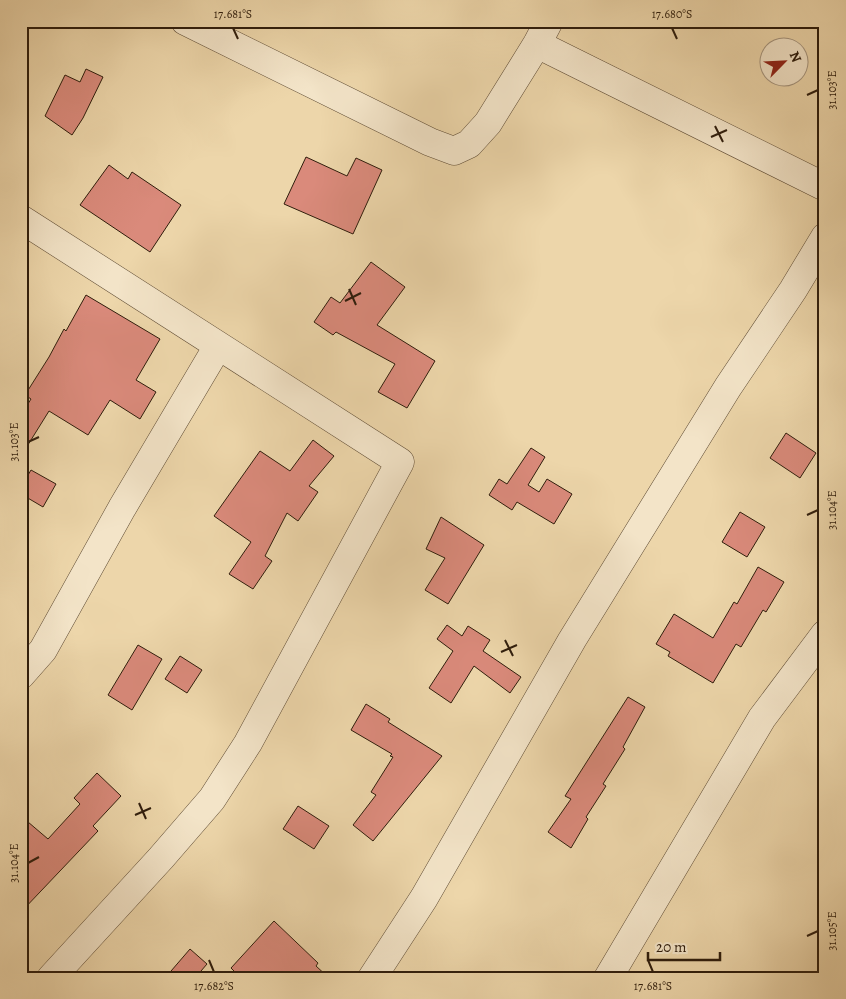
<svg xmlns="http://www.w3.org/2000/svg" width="846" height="999" viewBox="0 0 846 999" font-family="Alegreya,serif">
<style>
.building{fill:#da8a7b;stroke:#2f1d0c}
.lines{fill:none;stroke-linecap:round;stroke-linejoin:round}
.minor-casing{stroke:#5e4b34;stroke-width:29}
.minor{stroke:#f3e4c8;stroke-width:28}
.ticks{fill:none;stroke:#2f1d0c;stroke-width:2}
.neatline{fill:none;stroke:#2f1d0c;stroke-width:2}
.ticks-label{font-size:12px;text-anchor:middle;fill:#2f1d0c}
</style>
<rect width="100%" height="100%" fill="#edd6aa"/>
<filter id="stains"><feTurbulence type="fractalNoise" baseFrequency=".004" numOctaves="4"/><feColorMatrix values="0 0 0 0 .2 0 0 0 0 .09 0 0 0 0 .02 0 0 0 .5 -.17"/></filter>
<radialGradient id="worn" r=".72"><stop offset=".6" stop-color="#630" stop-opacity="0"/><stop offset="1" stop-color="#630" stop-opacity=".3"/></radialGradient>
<path class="building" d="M 86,69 L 103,77 L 83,118 L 72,135 L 45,116 L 65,75 L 80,82 Z
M 306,157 L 347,176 L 356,158 L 382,170 L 353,234 L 284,204 Z
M 109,165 L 128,179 L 132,172 L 181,205 L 150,252 L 80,205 Z
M 371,262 L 405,287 L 377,325 L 435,361 L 407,408 L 378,392 L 395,364 L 336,332 L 333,335 L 314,322 L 331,297 L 340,303 Z
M 86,295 L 160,339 L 136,380 L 156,392 L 140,419 L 110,400 L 88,435 L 49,411 L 21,456 L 21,415 L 31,399 L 25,395 L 49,357 L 64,329 L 66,331 Z
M 786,433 L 816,453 L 800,478 L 770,458 Z
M 313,440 L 334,456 L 309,486 L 318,492 L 298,521 L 287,513 L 265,556 L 272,561 L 253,589 L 229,574 L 251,542 L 214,516 L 260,451 L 290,471 Z
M 531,448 L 545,457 L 528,485 L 539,492 L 547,479 L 572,494 L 554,524 L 517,502 L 512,510 L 489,495 L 499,479 L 507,484 Z
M 31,470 L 56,484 L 43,507 L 21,494 L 21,487 Z
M 740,512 L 765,527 L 747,557 L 722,542 Z
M 441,517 L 484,545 L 448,604 L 425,590 L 445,558 L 426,549 Z
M 758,567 L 784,582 L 766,612 L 763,610 L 741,647 L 736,644 L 713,683 L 668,656 L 670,652 L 656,644 L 674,614 L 713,638 L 734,602 L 737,604 Z
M 447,625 L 462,636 L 468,626 L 490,640 L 483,651 L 521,677 L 510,693 L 474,666 L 451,703 L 429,688 L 453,651 L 437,639 Z
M 138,645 L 162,659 L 132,710 L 108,695 Z
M 180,656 L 202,670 L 187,693 L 165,679 Z
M 628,697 L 645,707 L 623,747 L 625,749 L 603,784 L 606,786 L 586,817 L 588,819 L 571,848 L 548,832 L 571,799 L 565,796 Z
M 366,704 L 390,719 L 388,722 L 442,756 L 373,841 L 353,825 L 376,795 L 371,792 L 393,757 L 390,756 L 392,754 L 351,730 Z
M 97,773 L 121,796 L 93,826 L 98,831 L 21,912 L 21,816 L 48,839 L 80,804 L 74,798 Z
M 298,806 L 329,826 L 314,849 L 283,829 Z
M 274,921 L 318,963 L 316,966 L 329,978 L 241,978 L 231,968 Z
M 190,949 L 207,964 L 195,978 L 165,978 Z"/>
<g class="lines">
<defs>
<path id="minor" d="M 185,21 L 430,142 L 454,151 L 469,144 L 488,123 L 537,44 L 549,21
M 537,44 L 825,187
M 21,219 L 400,462 L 248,743 L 212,799 L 161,858 L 51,978
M 21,675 L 43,650 L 122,508 L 218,346
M 372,978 L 424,898 L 572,640 L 728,387 L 793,290 L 825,237
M 608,978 L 762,718 L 825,634"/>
</defs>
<use href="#minor" class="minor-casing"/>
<use href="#minor" class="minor"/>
</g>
<path class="ticks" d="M 233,28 L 238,39M 672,28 L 677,39M 807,95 L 818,90M 715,126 L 723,142M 711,137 L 727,130M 349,289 L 356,305M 345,301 L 361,293M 28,442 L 39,437M 807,515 L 818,510M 505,640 L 513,656M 501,652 L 517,645M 139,803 L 146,819M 135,815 L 151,808M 28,863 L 39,857M 807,936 L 818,931M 209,960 L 214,972M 648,960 L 653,972"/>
<rect width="846" height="999" fill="none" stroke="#edd6aa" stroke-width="55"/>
<g transform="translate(784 62) rotate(66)"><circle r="24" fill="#f3e4c8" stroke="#a5947d"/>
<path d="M0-4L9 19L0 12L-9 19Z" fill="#8f2418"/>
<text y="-8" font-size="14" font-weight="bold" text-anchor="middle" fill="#2f1d0c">N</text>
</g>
<path d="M648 952v8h72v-8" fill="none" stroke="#2f1d0c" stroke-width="2.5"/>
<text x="656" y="952" font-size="15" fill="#2f1d0c" stroke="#f3e4c8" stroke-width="4" paint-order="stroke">20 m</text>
<rect x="28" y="28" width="790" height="944" class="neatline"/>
<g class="ticks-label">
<text x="233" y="18">17.681°S</text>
<text x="672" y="18">17.680°S</text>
<text transform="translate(832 90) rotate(-90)" y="4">31.103°E</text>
<text transform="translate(14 442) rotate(-90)" y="4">31.103°E</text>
<text transform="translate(832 510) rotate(-90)" y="4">31.104°E</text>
<text transform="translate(14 863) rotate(-90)" y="4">31.104°E</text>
<text transform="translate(832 931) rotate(-90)" y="4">31.105°E</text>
<text x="214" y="990">17.682°S</text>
<text x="653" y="990">17.681°S</text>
</g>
<rect width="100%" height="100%" filter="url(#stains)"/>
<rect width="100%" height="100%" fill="url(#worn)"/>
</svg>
